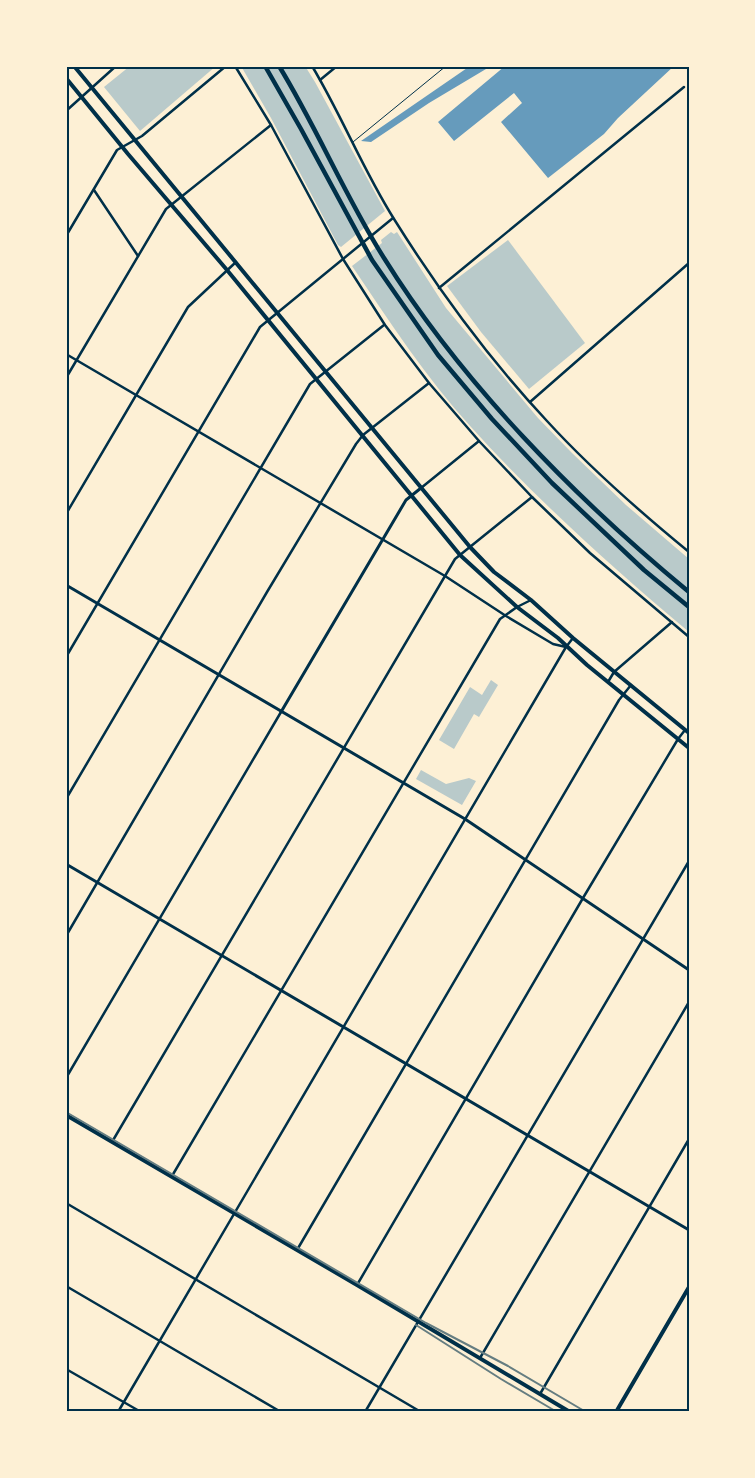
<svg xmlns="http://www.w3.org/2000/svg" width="755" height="1478" font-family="Cabin,sans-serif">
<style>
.green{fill:#b9caca}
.water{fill:#669bbc}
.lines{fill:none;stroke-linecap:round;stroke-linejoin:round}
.service{stroke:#003049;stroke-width:1}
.minor{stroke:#003049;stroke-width:2.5}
.tertiary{stroke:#003049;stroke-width:3}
.secondary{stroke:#003049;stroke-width:4}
.primary{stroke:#003049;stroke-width:4}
.motorway{stroke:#003049;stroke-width:4.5}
.rail{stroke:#657d81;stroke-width:2}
.neatline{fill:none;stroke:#003049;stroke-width:2}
</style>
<rect width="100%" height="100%" fill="#fdf0d5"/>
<g class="green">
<polygon points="130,66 216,66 140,131 104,87"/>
<polygon points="241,66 305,66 315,82 385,211 341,247 338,245 271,118"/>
<path d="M391,232l3,2 3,-2 49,76 92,110 34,35 54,52 63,54v73c-76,-64 -151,-131 -218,-205 -45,-49 -81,-105 -119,-161l30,-23 -1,-3z"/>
<polygon points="508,240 585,343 529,389 481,332 447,286"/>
<polygon points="491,680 498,685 479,717 474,714 454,749 439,740 470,687 482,695"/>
<polygon points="421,770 446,784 469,778 476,781 462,805 416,779"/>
</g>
<g class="water">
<polygon points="470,66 491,66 429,103 371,142 361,141"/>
<polygon points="505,66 674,66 618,118 604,134 548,178 501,122 522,103 514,93 454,141 438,122"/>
</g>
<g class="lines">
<polyline class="service" points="353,142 446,66"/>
<g class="minor">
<polyline points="235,66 271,125 343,259 385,325 429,383 479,441 532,497 590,553 689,637"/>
<path d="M312,66c30,50 51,104 82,153 45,72 95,140 153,202 43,47 92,90 142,131"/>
<polyline points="320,80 337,66"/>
<polyline points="66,111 116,66"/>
<polyline points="94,190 138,256"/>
<polyline points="66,236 117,150 142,136 226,66"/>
<polyline points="439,288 684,87"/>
<polyline points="66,354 445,576 506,616 553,644 566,647"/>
<polyline points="66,378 166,209 271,125"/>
<polyline points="530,402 689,263"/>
<polyline points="421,488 479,441"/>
<polyline points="66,514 188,307 236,262"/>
<polyline points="66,657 260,327 393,218"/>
<polyline points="608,682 614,672 672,622"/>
<polyline points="66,799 310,384 384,325"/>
<polyline points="66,936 267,592 356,444 363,435 429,383"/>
<polyline points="66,1078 281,712"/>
<polyline points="112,1142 455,559 532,497"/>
<polyline points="172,1176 500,619 517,607 531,600"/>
<polyline points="66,1203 421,1412"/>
<polyline points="297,1250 619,700 631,685"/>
<polyline points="357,1285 583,898 678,739 685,730"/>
<polyline points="66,1286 281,1412"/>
<polyline points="480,1358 689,1002"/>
<polyline points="66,1369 141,1412"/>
<polyline points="540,1394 689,1139"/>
<polyline points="118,1412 566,647 573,638"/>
<polyline points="365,1412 689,861"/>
</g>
<g class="tertiary">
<polyline points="66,585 465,819 689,970"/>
<polyline points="281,712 406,500 421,488"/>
<polyline points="66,864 689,1230"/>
</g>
<g class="secondary">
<polyline points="74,66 470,547 494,572 531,600 573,638 689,733"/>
<polyline points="66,78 128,154 227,270 460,555 517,607 558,638 587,665 689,748"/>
<polyline points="66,1115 357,1285 570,1412"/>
</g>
<polyline class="primary" points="616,1412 689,1287"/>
<g class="motorway">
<polyline points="265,66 301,129 372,260 438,355 492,419 552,483 644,570 689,607"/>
<path d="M279,66c38,62 66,130 105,192 78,125 191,240 305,334"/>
</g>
<g class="rail">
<polyline points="66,1112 426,1323 508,1366 586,1412"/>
<polyline points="416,1325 501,1379 557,1412"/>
</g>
</g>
<rect width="755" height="1478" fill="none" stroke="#fdf0d5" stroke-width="135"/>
<rect x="68" y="68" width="620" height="1342" class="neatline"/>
</svg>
